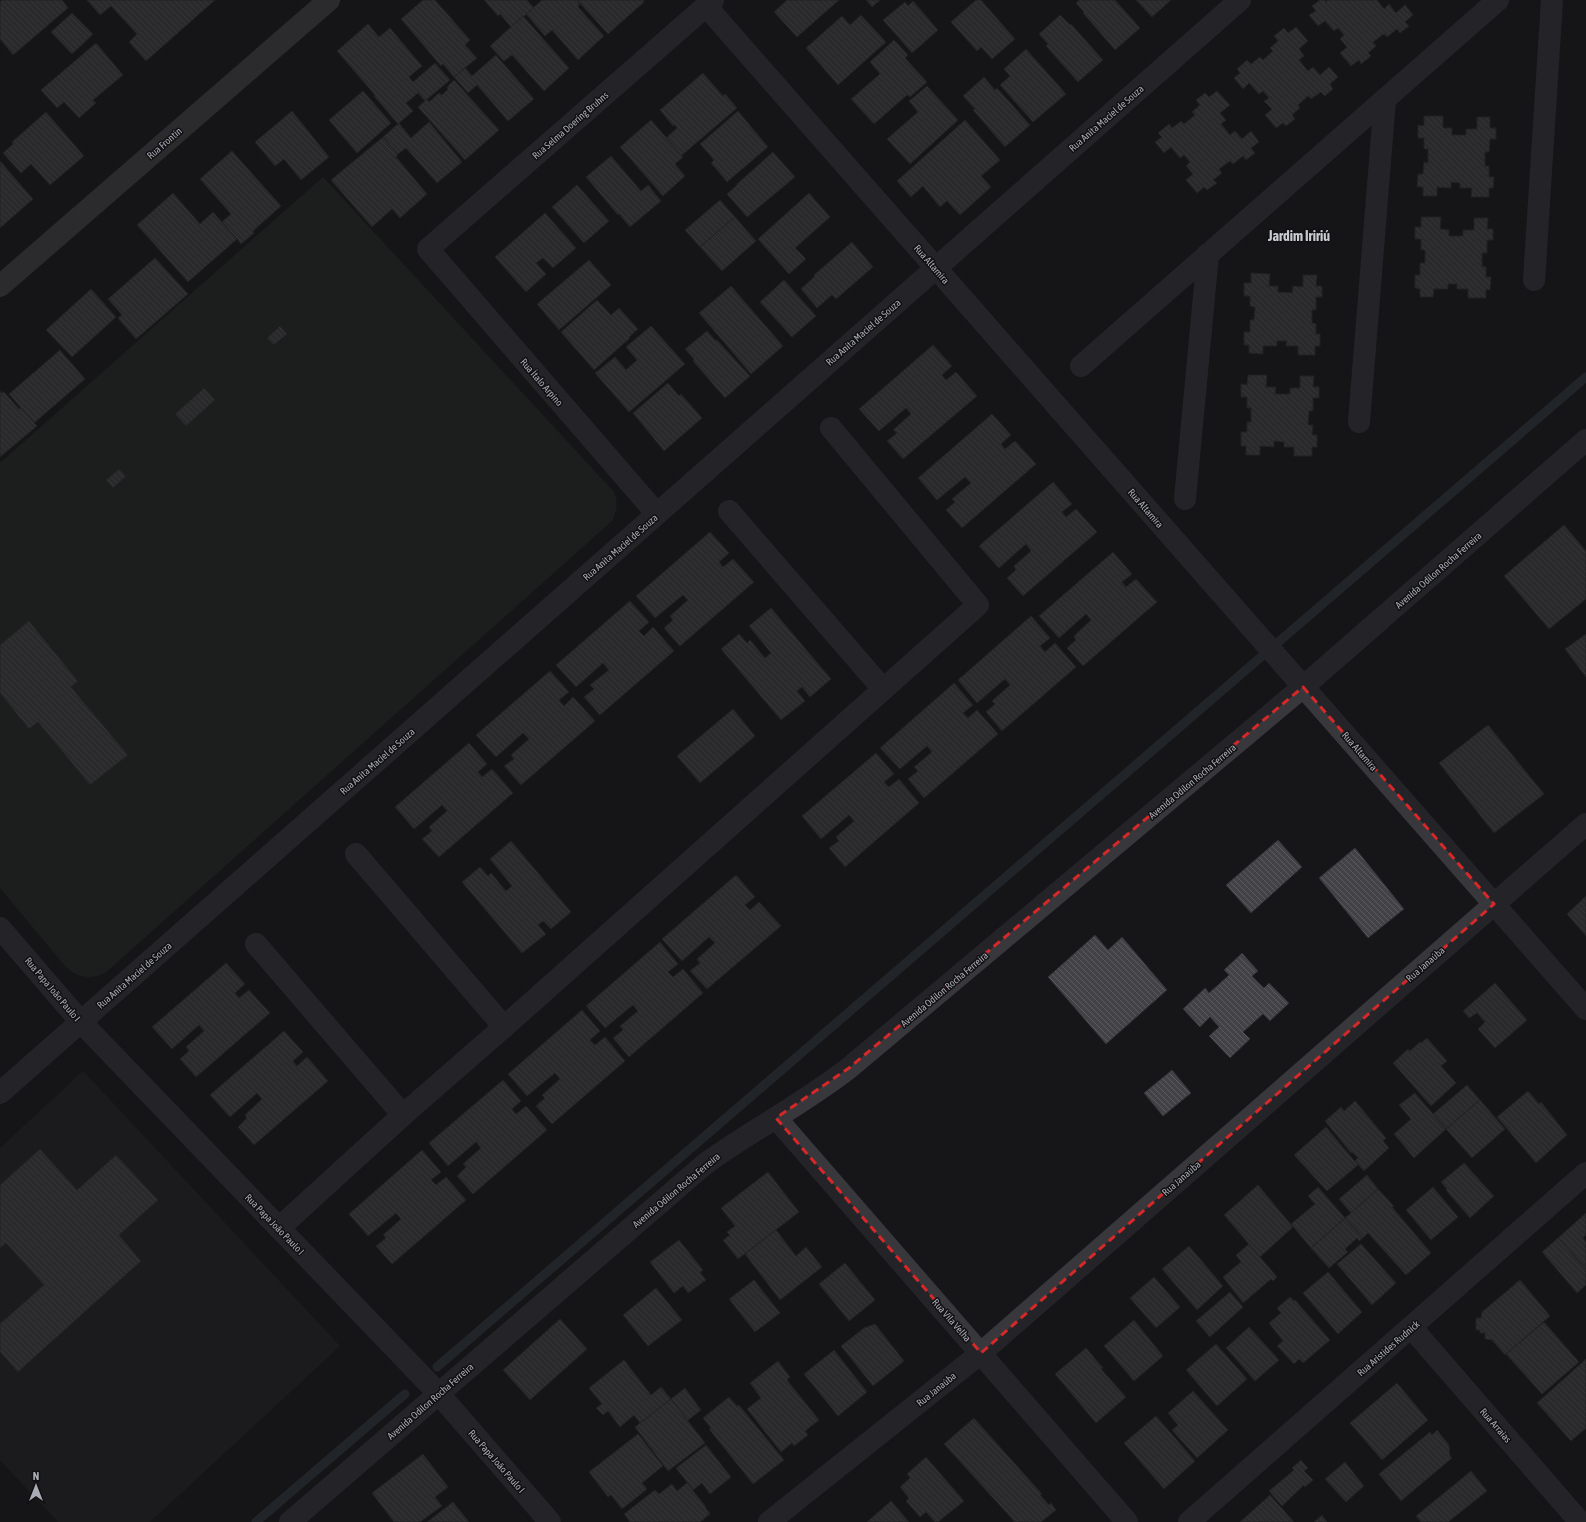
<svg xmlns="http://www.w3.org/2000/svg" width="1586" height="1522" font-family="'Asap Condensed',sans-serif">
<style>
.built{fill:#222224}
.pitch{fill:#222923}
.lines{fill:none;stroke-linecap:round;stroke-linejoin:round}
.stream{stroke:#30373f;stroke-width:9}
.building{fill:url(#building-back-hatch);stroke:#303033}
.street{stroke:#37373c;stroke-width:22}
.secondary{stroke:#45464b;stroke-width:22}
.marked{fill:none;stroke:#d62828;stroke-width:3;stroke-dasharray:8 5;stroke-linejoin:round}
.labels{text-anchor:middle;stroke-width:3;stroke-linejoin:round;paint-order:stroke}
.street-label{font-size:10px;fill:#a9abb6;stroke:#111012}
.district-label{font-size:14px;font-weight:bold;fill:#c9cbd2;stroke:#111012}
</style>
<defs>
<pattern id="building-back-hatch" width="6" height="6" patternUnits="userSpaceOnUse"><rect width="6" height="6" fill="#434347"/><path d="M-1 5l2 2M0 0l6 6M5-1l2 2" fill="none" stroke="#5b5b5f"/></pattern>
</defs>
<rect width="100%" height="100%" fill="#161517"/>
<polygon class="built" points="83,1071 340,1346 150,1522 58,1522 0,1460 0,1148"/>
<path class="pitch" d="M323,177l291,315c4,10 3,19 -2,29l-507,452c-15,7 -28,5 -40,-7l-65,-78v-425z"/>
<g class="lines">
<g class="stream">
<polyline points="437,1367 1586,377"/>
<polyline points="256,1522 405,1394"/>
</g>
</g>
<g class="building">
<polygon points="2,0 62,0 68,8 13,55 0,39 0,2"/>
<polygon points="87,0 215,0 146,61 129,42 137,34 111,6 100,15"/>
<polygon points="423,0 435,0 470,40 465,45 477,58 454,77 443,64 441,66 401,19"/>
<polygon points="484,0 527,0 534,8 511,27 500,14 498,16"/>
<polygon points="542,0 577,0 580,4 578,7 604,36 578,60 552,30 545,36 526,14"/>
<polygon points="577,0 643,0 644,2 608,34"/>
<polygon points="787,0 839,0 797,37 774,12"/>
<polygon points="866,0 880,0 872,7"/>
<polygon points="976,0 981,0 1015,39 992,59 981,47 977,51 951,22"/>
<polygon points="1079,0 1115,0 1140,28 1115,50 1083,13 1084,12 1076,3"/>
<polygon points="1136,0 1171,0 1152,17"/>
<polygon points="1320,0 1325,0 1326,2 1328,0 1377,0 1384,9 1389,4 1396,13 1405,5 1413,15 1405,22 1409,26 1400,33 1397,29 1387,37 1384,34 1373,42 1376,46 1368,53 1371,56 1361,64 1359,60 1351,66 1340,53 1347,47 1340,39 1344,35 1338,28 1334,31 1325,21 1318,26 1309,15 1316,11 1312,6"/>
<polygon points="913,1 938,30 912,53 883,20 905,2 908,6"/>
<polygon points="72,13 93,34 72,54 51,32"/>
<polygon points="861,15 886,42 838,85 806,48 842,16 850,25"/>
<polygon points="1060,15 1070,25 1071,24 1103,60 1078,82 1046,46 1048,44 1039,34"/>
<polygon points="523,16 569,68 544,91 512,55 504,61 490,46"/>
<polygon points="368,24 379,37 390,28 422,66 409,77 413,82 435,63 450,80 425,101 418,93 406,103 413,111 398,124 374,96 375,95 337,51"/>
<polygon points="1296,27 1308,41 1299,49 1304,56 1299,60 1308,71 1313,67 1320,75 1329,67 1338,77 1330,84 1333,89 1325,96 1321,92 1311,99 1308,96 1298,105 1300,108 1292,115 1295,119 1286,126 1283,123 1276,128 1265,115 1272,109 1264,101 1269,98 1263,91 1259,94 1249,83 1243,89 1234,78 1240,73 1237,69 1247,60 1251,64 1260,57 1263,60 1273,51 1270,48 1278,41 1274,36 1284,28 1288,33"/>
<polygon points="894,40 908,55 905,58 927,82 910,97 907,95 874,124 851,99 880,74 870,62"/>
<polygon points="96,43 123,75 93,100 96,103 79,118 64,102 57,108 41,90"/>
<polygon points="1026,49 1066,94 1033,122 1000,85 1010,76 1004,69"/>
<polygon points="496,55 534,99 508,121 477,85 468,93 454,77 465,68 472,76"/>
<polygon points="703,73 723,96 725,94 737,108 681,156 666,138 677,128 675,125 673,126 660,110"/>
<polygon points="984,77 995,90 997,88 1030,125 1005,147 973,110 975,109 963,96"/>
<polygon points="454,80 499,130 465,160 418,107 427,99 429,102 439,93 442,95 448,89 447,87"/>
<polygon points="927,86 958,120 910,164 887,139 918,112 909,101"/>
<polygon points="363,91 391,123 357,153 329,120"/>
<polygon points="1217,91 1230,105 1220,113 1226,120 1221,124 1230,135 1235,131 1242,139 1251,131 1259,142 1251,148 1255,153 1246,160 1243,156 1233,164 1230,161 1219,169 1222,173 1213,180 1217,183 1207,190 1204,187 1197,193 1186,180 1193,174 1186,166 1190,162 1184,155 1180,158 1171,147 1164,153 1155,142 1162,137 1158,133 1169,124 1172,128 1181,121 1184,124 1195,115 1192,112 1200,105 1196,100 1205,93 1209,97"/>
<polygon points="292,111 329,157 301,180 284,159 275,166 255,142"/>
<polygon points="738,111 768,147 727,182 711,163 714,160 700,144"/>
<polygon points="46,112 84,156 50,185 31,164 21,173 3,153 13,144 12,142"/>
<polygon points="1424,116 1443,116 1443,128 1452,128 1452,135 1466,135 1466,129 1477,129 1477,117 1490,117 1490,128 1496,128 1496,139 1490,139 1489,152 1485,152 1485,166 1489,166 1489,177 1494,177 1493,188 1489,188 1489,197 1471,197 1472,188 1460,188 1460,183 1451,182 1451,188 1437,187 1437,196 1423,196 1423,187 1417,187 1418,174 1423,174 1424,162 1428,163 1428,149 1424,149 1424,138 1418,138 1418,125 1424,126"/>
<polygon points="651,120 683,157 675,164 685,176 663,196 620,147"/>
<polygon points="965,120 1000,160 981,176 991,187 960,215 947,201 940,207 923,186 911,197 897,181"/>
<polygon points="429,122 462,162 437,183 406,148 398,154 383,137 399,123 411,138"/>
<polygon points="383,137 398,154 396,157 427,194 400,218 392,209 372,227 331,180"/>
<polygon points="232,151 281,206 253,231 254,233 241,244 222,222 231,214 200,179"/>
<polygon points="773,152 795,177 747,217 727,194 737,185 737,184"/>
<polygon points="611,156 641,191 648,185 661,201 630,227 619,214 618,215 586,177"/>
<polygon points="0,161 33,199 0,228"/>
<polygon points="577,185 609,221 584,243 552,207"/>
<polygon points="173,193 200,224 213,212 237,239 188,282 137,225"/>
<polygon points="809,193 830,217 795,248 806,259 789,274 758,239"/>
<polygon points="720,200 735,217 700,247 685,230"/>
<polygon points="545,213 576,248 553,268 543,258 536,263 546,274 526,292 495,257"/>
<polygon points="735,217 756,241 722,271 700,247"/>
<polygon points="1421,217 1441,217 1440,229 1449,230 1449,236 1463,236 1463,230 1474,230 1474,218 1488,218 1487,229 1493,229 1493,240 1487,240 1487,253 1482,253 1482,266 1486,267 1486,277 1491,277 1490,290 1486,289 1486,298 1468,298 1468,289 1457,289 1457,284 1448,284 1448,289 1434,289 1433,297 1420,297 1420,289 1415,288 1415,275 1420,275 1420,263 1425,263 1425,250 1421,250 1421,239 1415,239 1415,227 1421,227"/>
<polygon points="852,242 873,267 836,299 832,295 817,308 801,289 815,276 814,275"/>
<polygon points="155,258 188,294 136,339 118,318 122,315 108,299"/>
<polygon points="589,260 611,285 559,330 537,304"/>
<polygon points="1251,273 1270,274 1269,286 1278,286 1278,292 1292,293 1293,286 1303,287 1303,275 1317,275 1316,286 1322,286 1322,297 1316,297 1316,310 1312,310 1312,323 1316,324 1316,334 1320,334 1320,346 1315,346 1315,355 1298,355 1298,346 1286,346 1287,341 1277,341 1277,346 1263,346 1263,354 1249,353 1249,345 1244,345 1244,332 1250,332 1250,320 1254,320 1255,307 1250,306 1250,296 1244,296 1244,283 1251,283"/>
<polygon points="784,280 816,316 792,337 760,302"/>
<polygon points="731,286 783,346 751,374 699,313"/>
<polygon points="91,289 116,317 72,357 46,330"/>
<polygon points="597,300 611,315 619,308 638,329 629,337 630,338 594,370 561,332"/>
<polygon points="280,326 287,334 274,345 267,338"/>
<polygon points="651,326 685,364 629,412 595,373 615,357 626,370 637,360 626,347"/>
<polygon points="707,331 716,341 717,340 750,376 725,398 693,361 694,359 685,349"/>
<polygon points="933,345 952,366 942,375 946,380 956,372 977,396 903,459 887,441 897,433 893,430 911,414 906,408 879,431 859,409"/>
<polygon points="60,350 85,379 34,423 9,394"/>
<polygon points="1248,375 1267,375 1266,387 1276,387 1275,394 1290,394 1290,388 1300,388 1300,376 1314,376 1313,387 1319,387 1319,398 1313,398 1313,411 1309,411 1308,425 1313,425 1312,435 1317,435 1317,447 1312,447 1312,456 1294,456 1294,447 1284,447 1284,442 1274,441 1274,447 1260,446 1260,455 1246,455 1246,446 1241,446 1241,432 1247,432 1247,422 1251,422 1251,408 1247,408 1247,397 1241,397 1241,384 1247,385"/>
<polygon points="668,383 679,396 681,394 702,418 664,451 633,413"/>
<polygon points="204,388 215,400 186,426 175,414"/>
<polygon points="0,391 2,393 4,392 19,409 21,408 37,426 0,457"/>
<polygon points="992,414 1011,435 1001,444 1005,449 1015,441 1036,464 962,528 946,510 955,502 952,499 971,483 965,477 937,500 918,478"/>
<polygon points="119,469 126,476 113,488 106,480"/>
<polygon points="1053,482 1072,504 1062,512 1066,517 1076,509 1097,532 1023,596 1007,578 1016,570 1014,566 1031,551 1026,544 999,568 979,546"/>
<polygon points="1564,525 1586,551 1586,599 1549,629 1504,576"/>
<polygon points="710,532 729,553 719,562 723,567 733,559 754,582 680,646 664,628 673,620 670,616 688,600 683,595 655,618 636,596"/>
<polygon points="1113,552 1132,574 1122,582 1126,587 1136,579 1157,602 1083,666 1067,648 1076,640 1074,636 1091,620 1086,614 1059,638 1039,616"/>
<polygon points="630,601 649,622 639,631 644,636 653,627 674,651 600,715 584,697 594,689 590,685 609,670 603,663 576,687 556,665"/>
<polygon points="771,608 831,679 810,697 802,687 797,691 805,701 781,720 721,649 739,634 747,643 750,640 765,658 771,653 749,626"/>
<polygon points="1031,616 1050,638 1040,646 1045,652 1055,643 1076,667 1002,731 986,712 995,704 992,701 1010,685 1005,679 977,703 958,680"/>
<polygon points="29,621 78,681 71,687 128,755 90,785 38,722 29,729 0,693 0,645"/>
<polygon points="1586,634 1586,677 1565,649"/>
<polygon points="550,671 569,692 559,700 564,706 573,697 595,721 521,785 504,766 514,759 511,755 529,739 523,733 496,757 476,735"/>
<polygon points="954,683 973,705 963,713 968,718 977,710 998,734 924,798 908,779 918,771 914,767 932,752 927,746 900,769 880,748"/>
<polygon points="733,709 755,736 700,783 677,756"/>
<polygon points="1488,725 1544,794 1494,833 1439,763"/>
<polygon points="469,743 487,764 478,772 482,777 492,769 513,793 439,857 422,839 432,831 429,827 447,811 442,805 414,829 395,807"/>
<polygon points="876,753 894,774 884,782 889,787 899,779 919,803 845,867 829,848 839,841 836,837 854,821 849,815 821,839 802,816"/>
<polygon points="1278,840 1302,867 1251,913 1226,885"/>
<polygon points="511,841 571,912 551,929 543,921 538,925 546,934 522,953 462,882 480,867 488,876 491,873 506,891 512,886 490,859"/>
<polygon points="1355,848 1404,909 1368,938 1319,878"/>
<polygon points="736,875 755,897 745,905 750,910 759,902 781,926 707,989 690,971 700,963 697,959 715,943 709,937 682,961 662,939"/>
<polygon points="1586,896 1586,936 1567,914"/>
<polygon points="1095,935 1108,950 1122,937 1167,990 1106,1044 1048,977"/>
<polygon points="660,942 678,964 668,972 673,977 683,969 703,993 629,1057 613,1038 623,1030 620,1026 638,1011 633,1005 605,1028 586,1006"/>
<polygon points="1242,953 1258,971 1252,976 1264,988 1269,983 1289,1003 1270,1021 1263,1014 1243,1032 1250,1039 1230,1058 1209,1036 1219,1027 1210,1017 1200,1027 1183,1009 1205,988 1209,993 1229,975 1224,970"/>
<polygon points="226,963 245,984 235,993 239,998 249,990 270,1013 196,1077 180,1059 189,1051 186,1047 204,1031 199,1025 172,1049 152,1027"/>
<polygon points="1495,983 1527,1020 1495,1048 1478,1029 1485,1022 1477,1013 1469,1018 1463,1011"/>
<polygon points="582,1010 600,1031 590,1040 595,1045 605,1037 625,1061 552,1124 536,1106 545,1098 542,1095 560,1079 555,1073 527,1096 508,1074"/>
<polygon points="284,1031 303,1052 293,1061 297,1066 307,1057 328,1081 254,1145 238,1127 247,1118 245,1115 262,1099 257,1093 230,1117 210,1095"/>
<polygon points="1427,1038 1447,1061 1441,1066 1456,1083 1431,1106 1393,1063 1408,1049 1410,1051 1420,1042 1421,1043"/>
<polygon points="1172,1070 1191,1093 1163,1116 1144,1093"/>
<polygon points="503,1080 521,1101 512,1109 516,1114 526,1106 547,1130 473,1194 457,1176 466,1167 463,1164 481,1148 476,1142 448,1166 429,1143"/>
<polygon points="1467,1085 1480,1100 1446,1129 1433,1114"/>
<polygon points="1528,1091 1539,1104 1541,1102 1567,1135 1536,1163 1497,1117"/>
<polygon points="1415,1093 1446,1129 1414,1158 1394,1134 1411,1119 1399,1105"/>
<polygon points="1480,1100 1505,1129 1472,1158 1446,1129"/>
<polygon points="1355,1101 1386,1138 1383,1141 1389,1148 1364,1171 1355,1161 1358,1158 1352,1152 1351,1153 1325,1121 1341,1107 1344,1111"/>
<polygon points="1326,1127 1358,1165 1327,1191 1294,1155"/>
<polygon points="40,1149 77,1190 116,1155 158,1200 119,1235 141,1261 18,1372 0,1352 0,1322 1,1323 44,1285 6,1243 0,1248 0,1185"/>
<polygon points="422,1150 441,1172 431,1180 436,1185 446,1177 466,1200 392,1264 376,1246 386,1238 383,1235 401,1219 396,1213 368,1236 349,1214"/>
<polygon points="1464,1163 1494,1196 1470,1218 1446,1190 1447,1189 1441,1182"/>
<polygon points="768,1172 799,1212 738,1259 723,1240 730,1235 727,1232 735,1226 721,1208"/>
<polygon points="1367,1175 1378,1189 1351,1213 1339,1199"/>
<polygon points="1258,1185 1293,1227 1260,1257 1224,1215"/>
<polygon points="1318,1187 1345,1218 1311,1248 1291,1224 1315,1204 1308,1196"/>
<polygon points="1433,1187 1458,1217 1431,1240 1406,1210"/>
<polygon points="1378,1189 1394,1206 1392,1207 1431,1253 1406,1275 1368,1233 1363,1238 1345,1218"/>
<polygon points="1586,1213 1586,1235 1583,1238 1586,1242 1586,1269 1558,1238"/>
<polygon points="1345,1218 1363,1238 1359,1241 1357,1238 1345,1249 1348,1252 1329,1268 1311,1248"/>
<polygon points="776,1230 796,1256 806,1247 822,1267 780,1300 745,1254"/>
<polygon points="1558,1238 1586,1269 1586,1285 1577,1293 1542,1252"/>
<polygon points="679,1240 703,1270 700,1272 706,1280 688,1293 683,1286 674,1293 650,1262"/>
<polygon points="1249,1244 1277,1277 1273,1281 1271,1279 1243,1303 1223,1277 1241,1262 1236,1255"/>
<polygon points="1361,1244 1396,1283 1372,1305 1337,1264"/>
<polygon points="1189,1246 1223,1286 1197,1310 1162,1269"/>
<polygon points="845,1263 875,1300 849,1321 819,1284"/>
<polygon points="1328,1272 1362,1312 1338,1334 1303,1293"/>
<polygon points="1154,1277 1180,1307 1156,1328 1130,1298"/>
<polygon points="754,1280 780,1313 755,1332 729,1299"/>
<polygon points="1520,1280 1550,1316 1505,1355 1492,1340 1485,1339 1485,1333 1480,1333 1480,1330 1476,1330 1476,1318 1481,1318 1482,1312"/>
<polygon points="656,1288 682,1320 648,1346 623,1315"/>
<polygon points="1230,1292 1243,1307 1210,1337 1196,1321"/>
<polygon points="1290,1297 1294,1301 1295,1300 1330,1340 1303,1363 1299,1359 1294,1364 1277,1346 1283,1341 1269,1323 1281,1313 1277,1308"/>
<polygon points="560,1319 587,1349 530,1400 503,1370"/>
<polygon points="1134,1320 1163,1356 1134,1381 1104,1346"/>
<polygon points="1544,1322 1579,1362 1542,1394 1506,1354"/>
<polygon points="875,1324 904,1361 873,1386 841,1346 864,1328"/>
<polygon points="1249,1327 1279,1360 1255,1381 1226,1348"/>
<polygon points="1216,1344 1247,1379 1217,1406 1186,1370"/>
<polygon points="1086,1348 1103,1368 1101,1369 1126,1397 1096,1423 1055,1374"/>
<polygon points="834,1350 867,1392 838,1416 804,1374"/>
<polygon points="1586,1359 1586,1428 1571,1441 1537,1403"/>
<polygon points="624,1360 651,1395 661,1387 671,1399 640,1423 634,1415 620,1427 608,1411 603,1415 596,1408 602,1404 589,1388"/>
<polygon points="778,1361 790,1377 787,1380 819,1420 805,1431 808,1435 794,1446 792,1443 781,1452 747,1409 761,1398 750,1383"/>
<polygon points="1397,1383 1428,1420 1382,1460 1350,1423"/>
<polygon points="685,1388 701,1410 687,1421 671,1399"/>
<polygon points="1193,1391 1228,1430 1197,1458 1172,1430 1178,1425 1168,1413"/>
<polygon points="729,1397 737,1406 739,1405 784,1460 753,1484 709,1429 711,1428 703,1418"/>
<polygon points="671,1399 705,1443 668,1471 635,1427"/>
<polygon points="1156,1416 1195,1461 1164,1489 1124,1443"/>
<polygon points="974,1418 1042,1494 1040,1495 1049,1505 1051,1503 1056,1510 1041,1522 1013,1522 1014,1521 944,1444"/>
<polygon points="1437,1430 1449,1445 1450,1456 1452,1458 1401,1501 1379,1474 1430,1432 1432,1435"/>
<polygon points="638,1434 663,1466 642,1483 647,1489 622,1509 611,1495 608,1497 589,1472"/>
<polygon points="706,1445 731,1477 710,1494 702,1483 693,1490 676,1468"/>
<polygon points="423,1454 448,1487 435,1497 442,1506 420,1522 394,1522 372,1493"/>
<polygon points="926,1457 964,1501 938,1522 935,1522 926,1512 920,1517 906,1501 909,1498 900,1487 910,1478 907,1474"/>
<polygon points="1301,1460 1308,1468 1304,1471 1313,1480 1305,1487 1304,1485 1282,1506 1269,1491 1294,1470 1292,1468"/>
<polygon points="1345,1462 1364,1486 1346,1502 1325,1479"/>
<polygon points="1471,1471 1487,1491 1448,1522 1421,1522 1416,1516"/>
<polygon points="687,1483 706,1507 705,1507 710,1514 700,1522 630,1522 624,1514 655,1490 659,1494 672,1484 677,1491"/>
<polygon points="1270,1495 1294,1522 1240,1522"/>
<polygon points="891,1501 909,1522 867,1522"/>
<polygon points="453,1502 469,1522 427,1522"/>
<polygon points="1322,1515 1327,1522 1314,1522"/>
</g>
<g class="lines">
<g class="street">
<polyline points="706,6 1586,1009"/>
<polyline points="1534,280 1552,0"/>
<polyline points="1081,366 1498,0"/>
<polyline points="1359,422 1385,99"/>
<polyline points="1185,499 1208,254"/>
<polyline points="729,511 883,689"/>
<polyline points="657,514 428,249 713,0"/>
<polyline points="356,854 504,1027"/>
<polyline points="0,928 81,1022 439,1394 550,1522"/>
<polyline points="256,944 403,1115"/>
<polyline points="0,1093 1240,0"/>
<polyline points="776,1118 1127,1522"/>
<polyline points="279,1228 403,1115 504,1027 978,605 831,428"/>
<polyline points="1411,1327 1580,1522"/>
<path d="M290,1522l415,-358c47,-34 98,-60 144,-96l454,-381 283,-247"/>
<polyline points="769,1522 981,1353 1586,824"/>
<polyline points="1189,1522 1586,1173"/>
</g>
<polyline class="secondary" points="0,286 329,0"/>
</g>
<path d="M0 0H1586V1522H0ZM1303,687l191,217 -513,449 -205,-235 73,-50z" fill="#161517" fill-opacity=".55" fill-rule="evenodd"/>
<path class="marked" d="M1303,687l191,217 -513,449 -205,-235 73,-50z"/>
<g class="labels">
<g class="street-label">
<text transform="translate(1106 118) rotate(-41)" y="4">Rua Anita Maciel de Souza</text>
<text transform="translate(570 125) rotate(-41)" y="4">Rua Selma Doering Bruhns</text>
<text transform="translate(164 143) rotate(-41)" y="4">Rua Frontin</text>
<text transform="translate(932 264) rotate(49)" y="4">Rua Altamira</text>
<text transform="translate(863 332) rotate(-41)" y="4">Rua Anita Maciel de Souza</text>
<text transform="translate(542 382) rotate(49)" y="4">Rua Ítalo Arpino</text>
<text transform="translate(1146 508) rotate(49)" y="4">Rua Altamira</text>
<text transform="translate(620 547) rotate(-41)" y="4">Rua Anita Maciel de Souza</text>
<text transform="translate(1438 570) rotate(-41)" y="4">Avenida Odilon Rocha Ferreira</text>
<text transform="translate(1360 751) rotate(49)" y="4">Rua Altamira</text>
<text transform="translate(377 761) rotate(-41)" y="4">Rua Anita Maciel de Souza</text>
<text transform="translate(1192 781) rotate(-40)" y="4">Avenida Odilon Rocha Ferreira</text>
<text transform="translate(1425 964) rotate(-41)" y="4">Rua Janaúba</text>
<text transform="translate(134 975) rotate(-41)" y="4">Rua Anita Maciel de Souza</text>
<text transform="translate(53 989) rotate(50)" y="4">Rua Papa João Paulo I</text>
<text transform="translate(944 989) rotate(-40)" y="4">Avenida Odilon Rocha Ferreira</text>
<text transform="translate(1181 1178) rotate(-41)" y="4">Rua Janaúba</text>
<text transform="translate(676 1190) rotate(-40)" y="4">Avenida Odilon Rocha Ferreira</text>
<text transform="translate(275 1224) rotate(46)" y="4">Rua Papa João Paulo I</text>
<text transform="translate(952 1320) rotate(49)" y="4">Rua Vila Velha</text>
<text transform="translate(1388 1348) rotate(-41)" y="4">Rua Aristides Rudnick</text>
<text transform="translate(936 1389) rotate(-39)" y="4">Rua Janaúba</text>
<text transform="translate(430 1401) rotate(-41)" y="4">Avenida Odilon Rocha Ferreira</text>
<text transform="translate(1496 1425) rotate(49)" y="4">Rua Arraias</text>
<text transform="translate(497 1461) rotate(49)" y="4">Rua Papa João Paulo I</text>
</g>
<g class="district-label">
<text x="1299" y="241">Jardim Iririú</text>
</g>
</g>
<g transform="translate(36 1486)" stroke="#111012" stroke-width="3" paint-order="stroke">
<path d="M0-3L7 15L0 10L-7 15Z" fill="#a9abb6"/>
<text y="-6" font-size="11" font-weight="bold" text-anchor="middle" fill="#a9abb6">N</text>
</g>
</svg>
